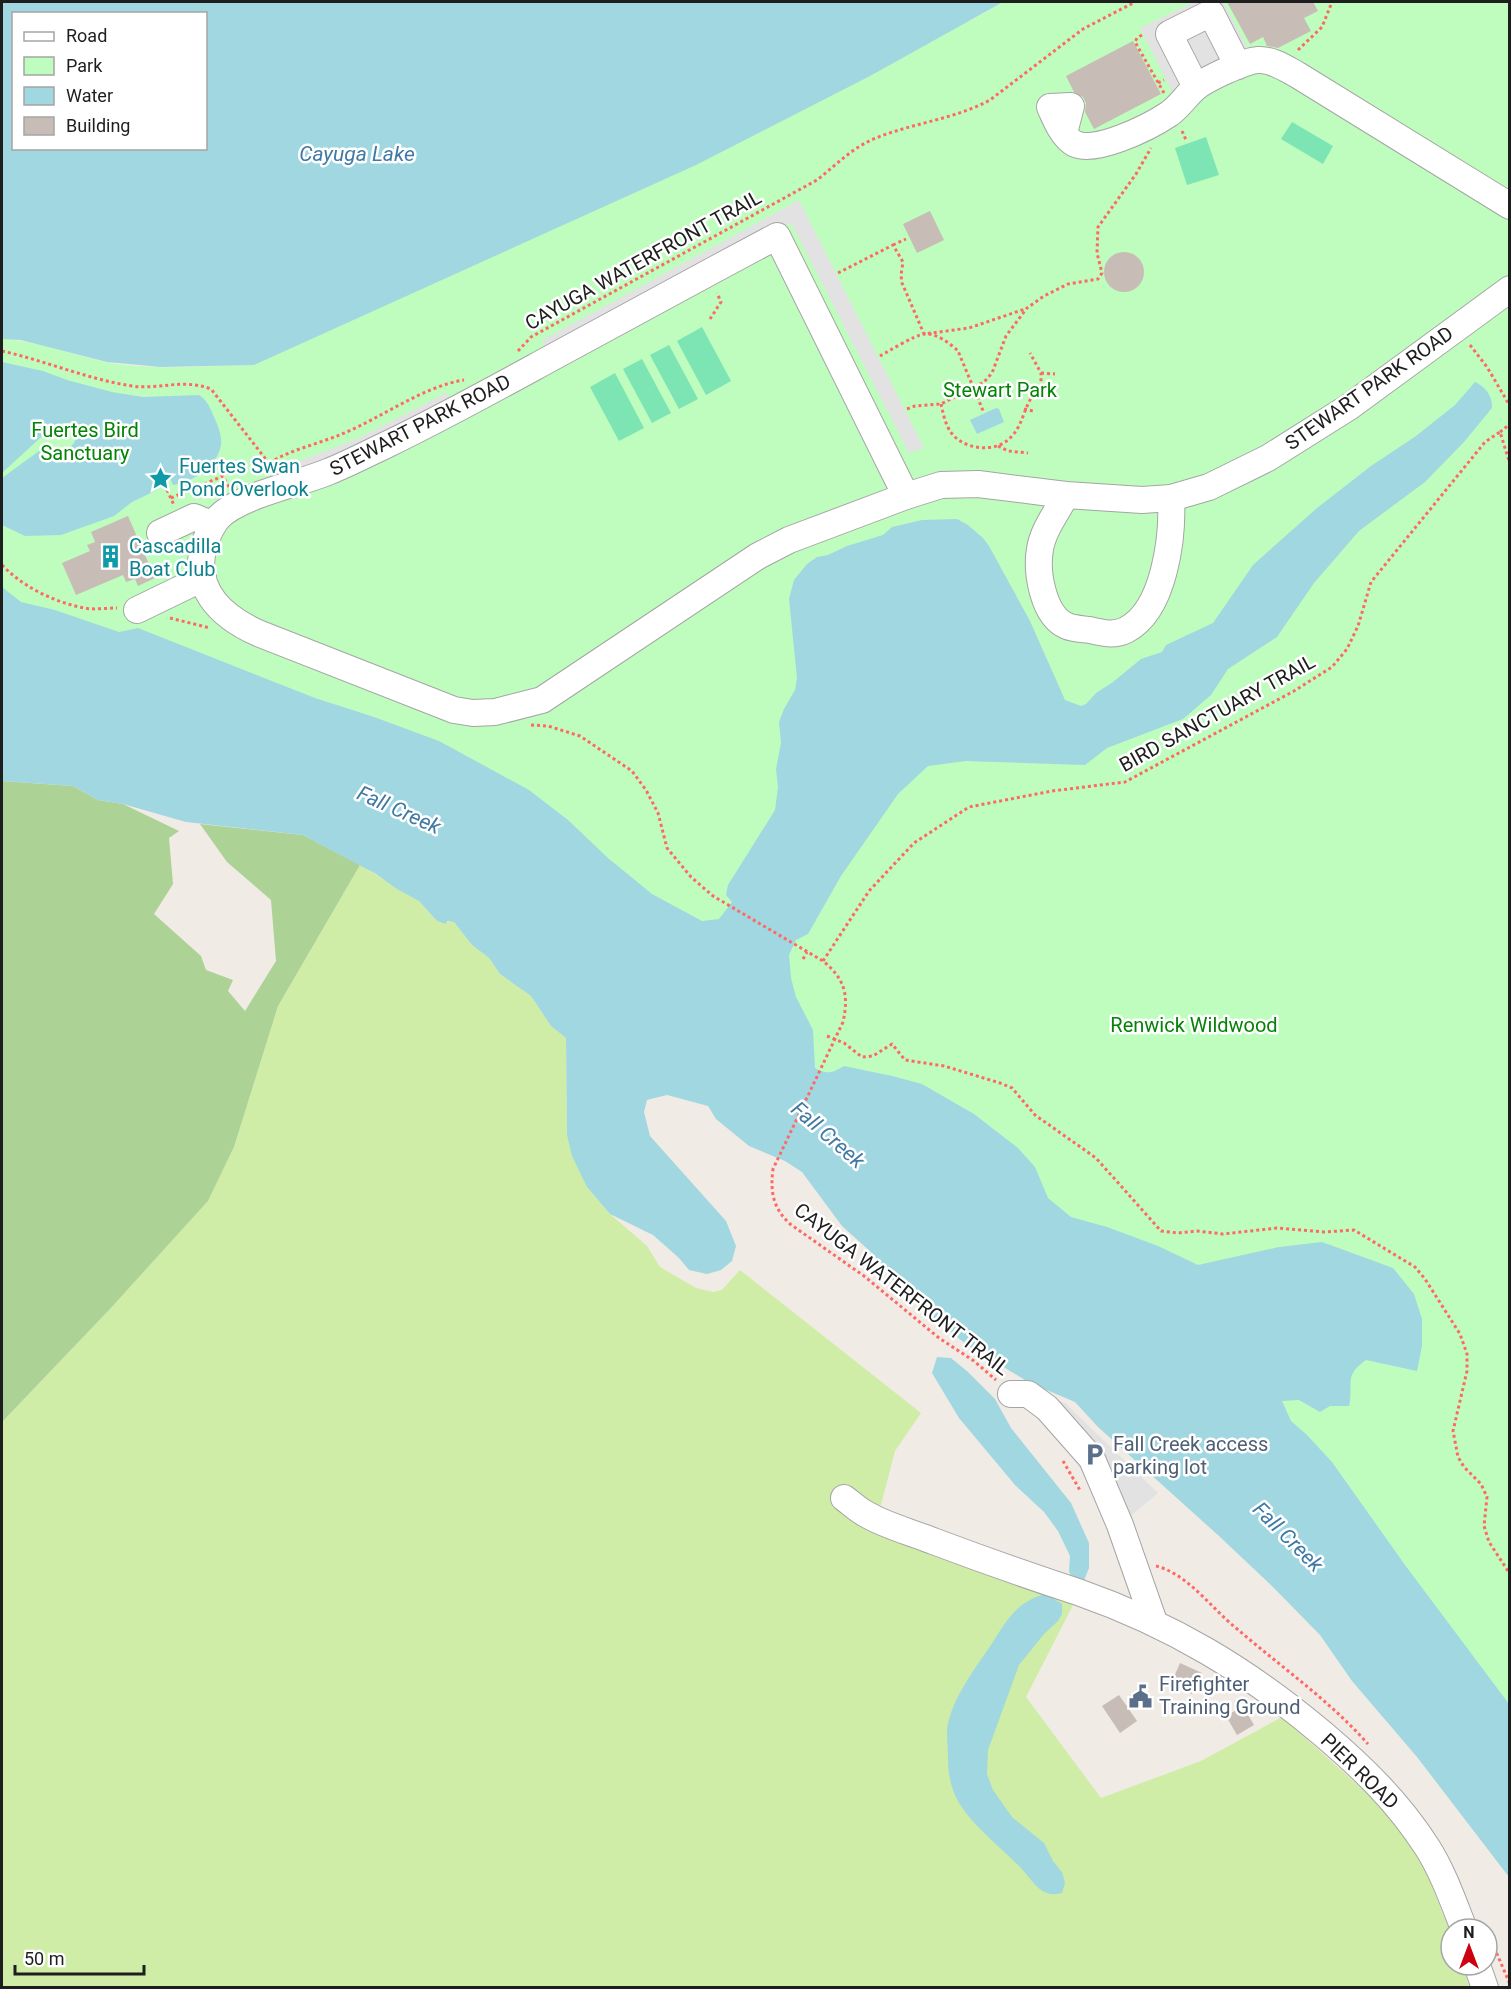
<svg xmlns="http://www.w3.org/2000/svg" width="1511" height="1989" font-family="Roboto,sans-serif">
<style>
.grass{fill:#cfeda6}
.forest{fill:#acd296}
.park{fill:#befdbe}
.pitch{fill:#7de4b4}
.parking{fill:#e2e2e2}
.water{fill:#a1d7e0;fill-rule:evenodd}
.building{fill:#c8bcb6}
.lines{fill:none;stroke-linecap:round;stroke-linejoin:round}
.minor-casing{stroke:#a5a5a5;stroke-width:28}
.path{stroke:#ff6965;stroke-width:3;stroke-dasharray:3 3;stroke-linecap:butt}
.minor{stroke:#fff;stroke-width:26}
.labels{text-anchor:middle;stroke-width:5;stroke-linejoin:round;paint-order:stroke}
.street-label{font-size:20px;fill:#1e1e1e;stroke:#fff}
.park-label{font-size:20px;fill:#058306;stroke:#fff}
.culture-label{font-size:20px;fill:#0d838f;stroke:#fff;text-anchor:start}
.service-label{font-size:20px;fill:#4e5e75;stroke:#fff;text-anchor:start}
.water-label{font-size:21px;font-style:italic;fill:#4079a4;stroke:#fff}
</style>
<rect width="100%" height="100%" fill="#f0ebe4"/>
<polygon class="grass" points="360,865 419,901 437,921 454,922 472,945 489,958 500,974 531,996 551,1026 566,1038 567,1135 587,1187 610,1214 647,1246 660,1267 696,1288 713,1292 722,1290 740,1270 921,1413 895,1451 877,1520 1074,1603 1026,1697 1101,1798 1201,1761 1282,1717 1381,1806 1411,1844 1429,1878 1451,1935 1451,1965 1462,1965 1469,1987 2,1987 2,1422 109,1310 208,1201 234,1147 278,1006"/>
<polygon class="forest" points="2,781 73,786 98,800 123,804 179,831 169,838 173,884 154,914 201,956 206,970 233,980 228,991 245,1011 276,961 271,900 227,862 200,824 303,835 360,865 278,1006 234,1147 208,1201 109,1310 2,1422"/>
<path class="park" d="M1003,2h506v1796l-810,-779 -697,-328v-352c35,1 69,16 104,23 48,9 99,4 148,3l725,-349z"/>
<g class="pitch">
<polygon points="1292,122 1333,146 1323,164 1281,139"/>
<polygon points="1206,137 1219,175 1187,185 1175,148"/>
<polygon points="702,327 731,381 706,395 677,341"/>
<polygon points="669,345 698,399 679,409 650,355"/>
<polygon points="642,359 671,413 652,423 623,369"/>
<polygon points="615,373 644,428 619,441 590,387"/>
</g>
<g class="parking">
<polygon points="1194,2 1223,2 1259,69 1181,109 1140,28"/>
<polygon points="799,200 924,448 909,453 791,223 549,348 541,341"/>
<polygon points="446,393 455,403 283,479 276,470 359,438"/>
<polygon points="1031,1389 1065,1403 1158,1493 1120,1525 1097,1502 1084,1474 1058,1435"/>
</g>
<g class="water">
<path d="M2,2h1001l-133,74 -174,89 -442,200 -93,2 -54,-5 -86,-22 -19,-1zM14,14h192v134h-192z"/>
<path d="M2,362l41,9 24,9 45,12 31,5 56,-2c9,6 11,13 15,22 4,9 8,18 7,28 -4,22 -28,37 -48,40l-4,-9 -5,-2 -8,3 -2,5 3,8 -25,12 -18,14 -53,19 -36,1 -23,-11v-47l37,-27 27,1 8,-9 4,-12 -5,-8h-10l-12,5 -49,45z"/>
<path d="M1475,382c10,4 18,15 17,26l-28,34 -39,40 -66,49 -45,52 -37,54 -49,32 -17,26 -28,24 -76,29 -22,17 -119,-4 -38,5 -30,28 -57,82 -33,58 -12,6 -7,15 2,23 5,19 17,33 2,38c12,7 17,5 29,-2l48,10 30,8 52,30 44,34 17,19 13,31 23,19 36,10 51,19 40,19 81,-18 43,-5 71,26 21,26 8,25v27l-5,25 -51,-11c-23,16 -12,24 -17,46h-19l-10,6 -21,-12 -17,1 9,20 16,14 25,27 73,103 104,139v173l-92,-120 -65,-76 -32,-46 -47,-48 -54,-51 -121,-109 -23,-25 -45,-19 -63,-38 -63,-51 -32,-41 -30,-27 -40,-54 -17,-11 -36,-15 -33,-27 -8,-13 -41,-11 -20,5 -3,12 6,24 76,85 10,25 -4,15 -11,9 -14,4 -18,-4 -10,-12 -26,-23 -43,-21 -23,-27 -15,-31 -5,-21 -1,-97 -15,-12 -20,-30 -31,-22 -11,-16 -17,-13 -18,-23 -7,-1 -1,3 -9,-3 -18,-20 -22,-12 -21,-15 -73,-39 -117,-13 -63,-18 -25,-4 -25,-14 -71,-5v-194l19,15 34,8 64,22 19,-4 177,70 59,19 65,24 90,49 39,30 40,38 44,36 50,27 17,-2 13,-17 -6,-7 2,-10 47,-75 3,-23 -2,-18 5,-26 -2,-21 5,-13 11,-19 2,-12 -8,-79 5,-19 13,-16 10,-7 11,-2 19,-9 36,-11 9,-8 30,-7 35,-1 11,6 15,13 6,8 41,75 35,79 16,6 5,-2 10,-11 17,-11 28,-23 21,-7 4,-7 47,-22 40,-58 64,-57 54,-42 45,-30 39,-31z"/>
<polygon points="996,408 999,409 1004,422 977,434 970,420"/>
<polygon points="937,1357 951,1358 968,1372 995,1399 1011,1428 1071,1503 1089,1543 1089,1568 1083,1583 1074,1580 1069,1572 1070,1556 1058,1531 1044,1512 1015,1485 959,1418 932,1373"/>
<path d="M1046,1594l16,10v10l-4,7 -14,13 -25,31 -31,85 -1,24 6,16 19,27 32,26 9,18 9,11 3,11 -3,10c-22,6 -29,-13 -43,-27 -20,-20 -45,-39 -60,-63 -8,-14 -11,-29 -11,-44 0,-9 -1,-19 -1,-28 2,-28 28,-63 44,-86 15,-23 25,-44 55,-51z"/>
</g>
<g class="building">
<polygon points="1227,2 1313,2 1318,11 1304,18 1311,31 1278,48 1267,46 1263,37 1250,44"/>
<polygon points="1133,41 1161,94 1094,129 1085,112 1086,103 1083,97 1074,92 1066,76"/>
<polygon points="930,211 944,240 917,253 903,224"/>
<circle cx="1124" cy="272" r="20"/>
<polygon points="128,516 155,578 138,586 135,579 126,582 123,575 76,595 62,563 90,551 87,545 95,542 91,532"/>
<polygon points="1180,1663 1202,1673 1192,1694 1171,1684"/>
<polygon points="1119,1695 1137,1721 1120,1733 1102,1706"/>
<polygon points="1243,1706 1254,1725 1237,1735 1226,1716"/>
</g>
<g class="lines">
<defs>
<g id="minor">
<polyline points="1196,87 1169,34 1211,13 1238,66"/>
<path d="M1064,133l7,-27 -21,1c5,11 11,27 22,35 19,15 79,-16 97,-28 10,-7 17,-18 26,-26 11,-9 49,-27 63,-28 13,-1 27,8 38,14l214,132"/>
<path d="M777,236l129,260 -117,44 -31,16 -216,144 -47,12 -22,1 -19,-3 -196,-77c-38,-17 -68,-46 -53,-91 3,-8 7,-17 13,-24 21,-23 82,-34 112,-47 20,-8 39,-18 58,-27 56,-27 110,-57 165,-87 74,-40 149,-81 224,-121z"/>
<path d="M1066,495c-9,17 -23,35 -26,54 -4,23 3,67 27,77 7,3 16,3 23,4 12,3 24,6 36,0 39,-20 47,-94 45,-132"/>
<polyline points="906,496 941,485 978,484 1066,495 1142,500 1171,498 1209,487 1268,458 1349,407 1510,289"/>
<polyline points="160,533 194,517 213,525"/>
<polyline points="137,610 203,578"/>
<polyline points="1011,1394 1028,1394 1047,1408 1092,1459 1120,1525 1154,1622"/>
<path d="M844,1498c7,5 14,12 22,16 20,12 45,18 67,27 48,18 96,35 145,51 94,33 169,78 245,142 40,34 75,68 104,113 16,25 26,54 37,82"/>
<polyline points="1477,1965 1485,1988"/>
</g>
</defs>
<use href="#minor" class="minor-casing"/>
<g class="path">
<polyline points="1142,35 1137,38 1135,42 1164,93"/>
<polyline points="1298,50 1322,27 1332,2"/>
<polyline points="1158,83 1164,80"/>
<polyline points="1182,131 1186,140"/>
<polyline points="893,245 906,239"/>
<polyline points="838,273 893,245 903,262 901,275 902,283 924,334 969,328 1025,309"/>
<polyline points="710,319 721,302 717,293"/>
<polyline points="1470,345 1487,367 1510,406"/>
<path d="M2,351c44,10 85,28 130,35 29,4 49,-8 79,3l57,73"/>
<path d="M518,351l13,-14 286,-157c19,-15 36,-33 59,-42 37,-15 79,-19 114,-38l93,-71 52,-27"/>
<path d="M880,356c9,-5 35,-21 44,-22 11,-2 27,10 34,17l26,62"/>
<polyline points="1041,373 1055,374"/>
<polyline points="1041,385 1054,389"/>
<path d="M941,404c2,9 4,19 9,27 12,19 46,23 61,6 14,-14 12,-34 30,-52v-12l-11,-20"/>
<polyline points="907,409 915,406 941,404 984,382 992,373 1006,336 1027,308 1044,296 1068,284 1098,279 1102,273 1097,253 1098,227 1136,174 1151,148"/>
<polyline points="1024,409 1033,411"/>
<polyline points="1500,432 1510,424"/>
<polyline points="998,446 1008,451 1028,453"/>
<path d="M255,473c24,-21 58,-27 87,-39 39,-16 82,-48 122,-54"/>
<polyline points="162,479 174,505"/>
<polyline points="171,498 223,476 229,487"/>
<path d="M2,565c21,22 52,37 82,43 10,2 22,0 33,0"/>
<polyline points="170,618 210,628"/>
<path d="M531,725l17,1 32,10 52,35 14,19 12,23 9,35 24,29 22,19 110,65c22,18 26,34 20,61l-70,147c-3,23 0,39 17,55l74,52 75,62 35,23 22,19"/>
<polyline points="803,959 807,952"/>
<polyline points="823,961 869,891 914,843 969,807 1052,791 1125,782 1294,691 1332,667 1347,649 1358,626 1371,582 1485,442 1500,432 1510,464"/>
<polyline points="827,1036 844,1043 862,1057 873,1056 892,1044 905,1060 944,1066 1000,1083 1012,1088 1035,1115 1096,1158 1161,1231 1178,1233 1197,1231 1223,1234 1277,1228 1324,1232 1354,1230 1415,1267 1425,1279 1460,1334 1467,1354 1467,1371 1453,1431 1458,1457 1464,1467 1481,1484 1487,1497 1484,1526 1489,1542 1510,1574"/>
<polyline points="1063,1461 1081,1492"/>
<path d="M1156,1566c32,8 55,42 80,62 45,39 93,72 132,116"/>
<polyline points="1487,1931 1510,1984"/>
</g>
<use href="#minor" class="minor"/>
</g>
<defs>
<symbol id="sight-bare" viewBox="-9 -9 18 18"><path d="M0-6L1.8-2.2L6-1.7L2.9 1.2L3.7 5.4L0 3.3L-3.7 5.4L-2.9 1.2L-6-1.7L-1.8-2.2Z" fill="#0f9aa8" stroke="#fff" stroke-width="2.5" paint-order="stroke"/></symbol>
<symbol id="building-bare" viewBox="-9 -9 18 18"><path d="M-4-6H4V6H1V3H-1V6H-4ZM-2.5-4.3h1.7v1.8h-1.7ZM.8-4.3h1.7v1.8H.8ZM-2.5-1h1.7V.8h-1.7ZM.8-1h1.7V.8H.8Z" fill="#0f9aa8" stroke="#fff" stroke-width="2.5" paint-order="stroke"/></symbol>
<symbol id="parking-bare" viewBox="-9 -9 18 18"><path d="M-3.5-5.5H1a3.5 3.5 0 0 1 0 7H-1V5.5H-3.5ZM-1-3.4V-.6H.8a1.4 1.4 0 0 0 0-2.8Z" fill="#5c6f8a" stroke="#fff" stroke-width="2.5" paint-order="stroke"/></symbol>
<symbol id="civic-bare" viewBox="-9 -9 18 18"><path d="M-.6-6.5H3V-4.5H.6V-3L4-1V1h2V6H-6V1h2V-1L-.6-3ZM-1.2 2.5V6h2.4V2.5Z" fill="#5c6f8a" stroke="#fff" stroke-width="2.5" paint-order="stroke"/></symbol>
</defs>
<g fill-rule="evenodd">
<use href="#sight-bare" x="144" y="462" width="33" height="33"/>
<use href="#building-bare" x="94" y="540" width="33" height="33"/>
<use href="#parking-bare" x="1078" y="1438" width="33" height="33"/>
<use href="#civic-bare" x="1124" y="1680" width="33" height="33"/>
</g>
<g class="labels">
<g class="street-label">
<text transform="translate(643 260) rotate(-29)" y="7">CAYUGA WATERFRONT TRAIL</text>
<text transform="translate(1369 388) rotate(-35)" y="7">STEWART PARK ROAD</text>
<text transform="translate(420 425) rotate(-27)" y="7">STEWART PARK ROAD</text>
<text transform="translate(1217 713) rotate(-29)" y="7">BIRD SANCTUARY TRAIL</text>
<text transform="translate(902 1289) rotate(38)" y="7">CAYUGA WATERFRONT TRAIL</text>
<text transform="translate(1360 1771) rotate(44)" y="7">PIER ROAD</text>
</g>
<g class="park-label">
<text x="1000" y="397">Stewart Park</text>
<text x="85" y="437">Fuertes Bird<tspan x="85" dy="23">Sanctuary</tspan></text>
<text x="1194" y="1032">Renwick Wildwood</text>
</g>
<g class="culture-label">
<text x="179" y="473">Fuertes Swan<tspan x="179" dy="23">Pond Overlook</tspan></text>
<text x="129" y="553">Cascadilla<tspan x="129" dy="23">Boat Club</tspan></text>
</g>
<g class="service-label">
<text x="1113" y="1451">Fall Creek access<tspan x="1113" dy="23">parking lot</tspan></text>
<text x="1159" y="1691">Firefighter<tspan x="1159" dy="23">Training Ground</tspan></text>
</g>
<g class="water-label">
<text x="357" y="161">Cayuga Lake</text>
<text transform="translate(399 810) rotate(24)" y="7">Fall Creek</text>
<text transform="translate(828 1135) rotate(41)" y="7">Fall Creek</text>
<text transform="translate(1288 1537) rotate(45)" y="7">Fall Creek</text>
</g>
</g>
<rect width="1511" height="1989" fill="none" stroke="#1e1e1e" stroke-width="6"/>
<rect x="12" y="12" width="195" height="138" fill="#ffffff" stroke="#a5a5a5" stroke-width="1.5"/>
<rect x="24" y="32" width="30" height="9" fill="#ffffff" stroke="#a5a5a5" stroke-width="1.5"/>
<text x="66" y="42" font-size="18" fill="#1e1e1e">Road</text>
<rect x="24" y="57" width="30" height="18" fill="#befdbe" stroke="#a5a5a5" stroke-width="1.5"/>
<text x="66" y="72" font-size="18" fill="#1e1e1e">Park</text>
<rect x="24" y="87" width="30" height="18" fill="#a1d7e0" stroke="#a5a5a5" stroke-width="1.5"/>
<text x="66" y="102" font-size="18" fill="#1e1e1e">Water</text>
<rect x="24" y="117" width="30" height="18" fill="#c8bcb6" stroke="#a5a5a5" stroke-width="1.5"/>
<text x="66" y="132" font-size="18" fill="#1e1e1e">Building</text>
<g transform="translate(1469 1947)"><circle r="28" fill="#ffffff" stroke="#a5a5a5" stroke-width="1.5"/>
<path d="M0-4.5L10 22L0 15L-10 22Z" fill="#cc0010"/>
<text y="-9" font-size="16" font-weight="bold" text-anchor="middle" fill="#1e1e1e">N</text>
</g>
<path d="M15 1965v9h129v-9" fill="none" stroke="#1e1e1e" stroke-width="3"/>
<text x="24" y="1965" font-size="18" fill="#1e1e1e" stroke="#ffffff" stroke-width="4.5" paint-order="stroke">50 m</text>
</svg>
